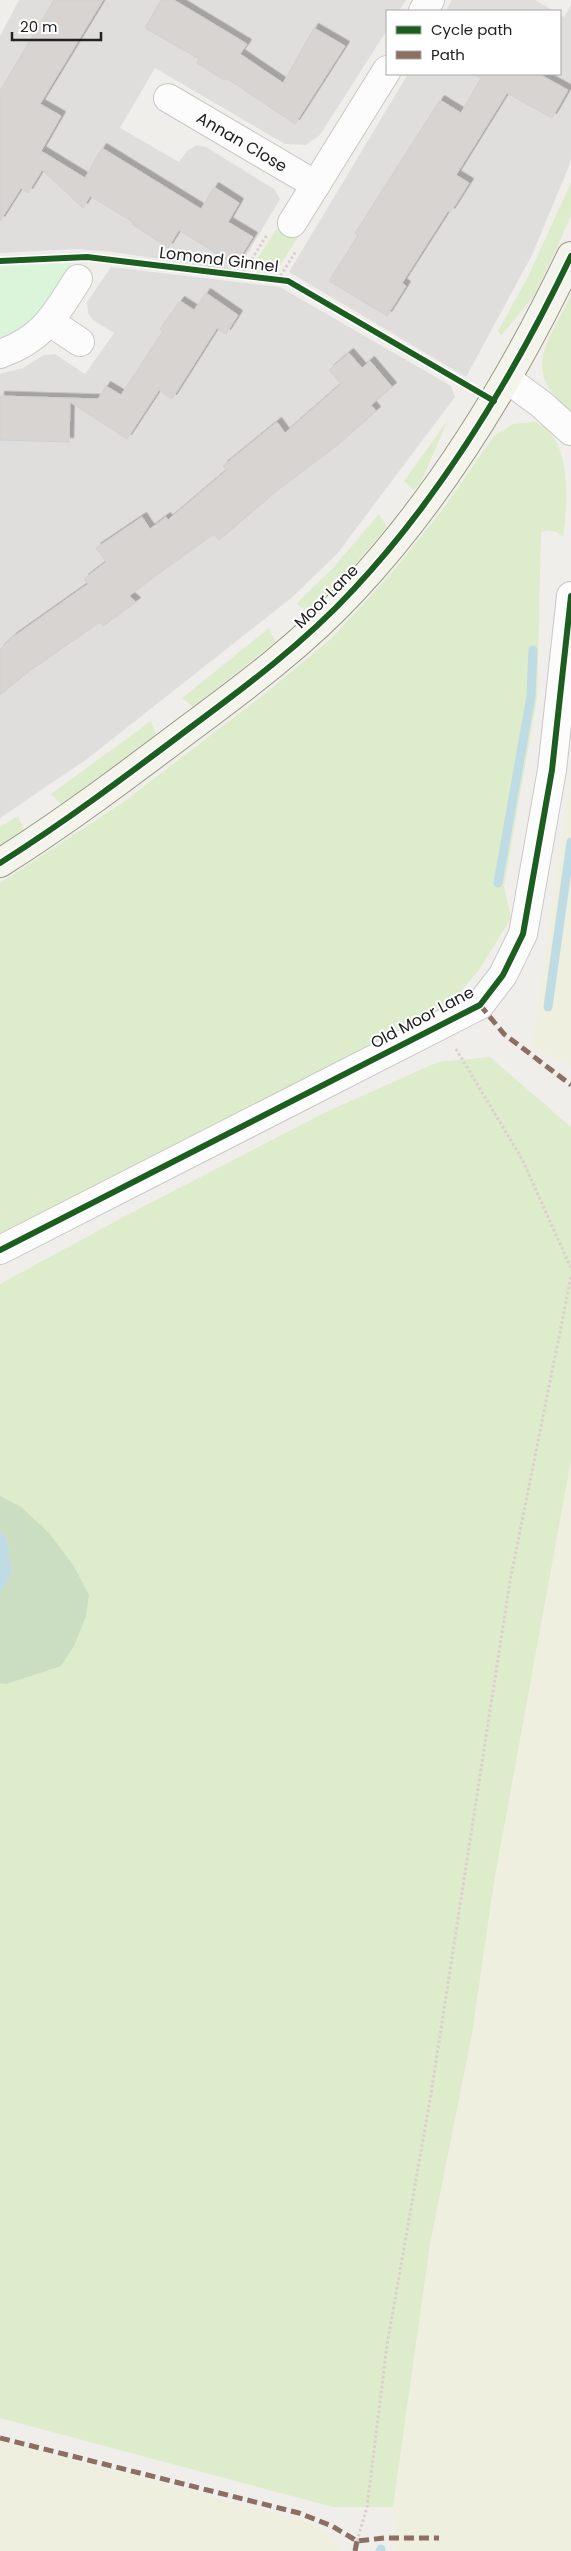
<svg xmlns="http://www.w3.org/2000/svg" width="571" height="2551" font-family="Poppins,sans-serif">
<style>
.residential{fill:#dfdedc}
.farmland{fill:#efefdf}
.grass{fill:#ddeccb}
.forest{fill:#cbdec1}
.park{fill:#daf5da}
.water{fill:#bfdbe3}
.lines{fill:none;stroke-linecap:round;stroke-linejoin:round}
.stream{stroke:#bfdbe3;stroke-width:9}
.building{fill:#d7d4d2;stroke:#d3d0cc;filter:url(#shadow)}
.street-casing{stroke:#c9c8c7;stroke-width:30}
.secondary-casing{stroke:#999a82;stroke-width:30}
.path{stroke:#dccecd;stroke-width:3;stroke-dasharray:2.5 2.5;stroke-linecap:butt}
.street{stroke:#fdfcfc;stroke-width:28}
.secondary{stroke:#f4f4ed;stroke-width:28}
.quiet{stroke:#8d6e63;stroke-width:5;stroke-dasharray:10 5;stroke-linecap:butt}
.cycleway-casing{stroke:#fff;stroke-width:9}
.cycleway{stroke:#1b5e20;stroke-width:6}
.labels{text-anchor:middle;stroke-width:4;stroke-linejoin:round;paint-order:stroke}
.street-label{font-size:16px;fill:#222;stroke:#fff}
</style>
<defs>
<filter id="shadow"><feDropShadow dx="4.5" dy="-4.5" stdDeviation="0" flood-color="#0004"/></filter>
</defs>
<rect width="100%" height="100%" fill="#f0eeeb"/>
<g class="residential">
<polygon points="19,0 406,0 399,11 387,11 387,30 320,135 306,145 285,144 155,68 120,128 179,162 187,151 197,145 206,147 274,189 280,199 242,263 229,270 113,252 77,249 0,253 0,36"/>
<polygon points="452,0 535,0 554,11 446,11"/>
<polygon points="571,5 571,159 569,166 532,255 466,377 289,272 408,74 560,74 560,15 564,17"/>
<polygon points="111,267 280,287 451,386 455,397 337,554 290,599 87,759 0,818 0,374 23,368 44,355 55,354 85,374 114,333 93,320 88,313 87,302"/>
</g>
<g class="farmland">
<polygon points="571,772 571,1067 532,1046"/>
<polygon points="571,1460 571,2551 394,2551 393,2507 430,2244 472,2034 494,1882"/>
<polygon points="0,2441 309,2522 339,2542 338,2551 0,2551"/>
</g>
<g class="grass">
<polygon points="571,182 571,215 558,246 534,296 501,336 498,331 528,277"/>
<polygon points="280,224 299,236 275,273 249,271"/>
<path d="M571,295v116c-52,-42 -22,-68 0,-116z"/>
<polygon points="448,420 420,484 414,490 404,481"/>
<path d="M535,422c36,15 34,75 28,115 -7,-7 -13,-8 -22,-5l-4,166 -33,188 7,32 -32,52 -29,34 -44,28 -406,208v-357l122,-80 139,-106 71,-59 62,-68 49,-61 51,-73 19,-12z"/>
<polygon points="379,514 387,527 342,579 309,612 296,604 334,567"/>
<polygon points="269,628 275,642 193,707 182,698"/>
<polygon points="151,721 156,735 61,804 51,794"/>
<polygon points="18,816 24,830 0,845 0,827"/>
<polygon points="490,1057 571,1127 571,1460 494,1882 472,2034 430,2244 393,2507 333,2507 0,2418 0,1284 129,1214 326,1112 438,1062"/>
</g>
<polygon class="forest" points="0,1496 21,1507 49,1533 73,1565 89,1595 86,1616 74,1646 61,1666 6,1684 0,1683 0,1594 12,1571 7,1539 0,1532"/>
<path class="park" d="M72,263c-19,31 -35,65 -72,76v-72z"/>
<polygon class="water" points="0,1532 7,1539 12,1571 0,1594"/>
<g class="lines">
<g class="stream">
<polyline points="498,883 531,696 533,650"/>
<polyline points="548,1007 571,842"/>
<polyline points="380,2551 381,2549"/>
</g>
</g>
<g class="building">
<polygon points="54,0 103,0 40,104 61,116 41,151 85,178 102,148 201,209 214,187 239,203 228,222 253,237 235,265 179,230 168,248 132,224 133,222 90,196 83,208 42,170 28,193 21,188 0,221 0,91"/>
<polygon points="161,0 174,0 247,44 240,54 283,83 314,28 345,46 295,124 226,78 224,80 197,63 199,59 145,28"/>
<polygon points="473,74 539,74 568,90 552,118 507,93 456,175 469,183 450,213 448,211 402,283 406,286 387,316 329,281 358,235 355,233 440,100 461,113 481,78"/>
<polygon points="206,293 238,315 226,334 217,328 172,399 159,390 127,439 70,402 69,442 0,440 0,396 98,399 106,386 121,395 163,331 160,329 180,301 194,310"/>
<polygon points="349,353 362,368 370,361 392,387 371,405 376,411 335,447 274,493 219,540 214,534 162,571 129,596 136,602 103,626 100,622 28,672 0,695 0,649 13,637 88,584 84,579 106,562 96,548 142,517 150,529 166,517 168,520 227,470 223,466 277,422 285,433 341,384 329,370"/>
</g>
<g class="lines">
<defs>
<g id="street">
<polyline points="423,11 430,0"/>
<path id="s1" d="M168,98l148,87"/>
<polyline points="292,223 387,70"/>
<polyline points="50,322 80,342"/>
<path d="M0,354c43,-15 55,-39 78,-75"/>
<polyline points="507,379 541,404 571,431"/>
<polyline points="0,1250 480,1005 503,975 523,934 552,770 571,596"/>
</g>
<path id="secondary" d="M0,863c65,-41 126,-87 187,-133 58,-43 117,-87 166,-140 91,-97 161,-215 218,-334"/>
</defs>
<use href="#street" class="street-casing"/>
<use href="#secondary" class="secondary-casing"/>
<g class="path">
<polyline points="241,276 267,235"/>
<polyline points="278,280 296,251"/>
<polyline points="456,1049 522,1159 571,1268"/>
<polyline points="357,2541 367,2507 387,2345 431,2094 510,1581 571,1277"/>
</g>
<use href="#street" class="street"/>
<use href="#secondary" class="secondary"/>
<g class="quiet">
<polyline points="480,1005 504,1034 571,1085"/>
<polyline points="0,2438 299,2513 332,2526 357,2541 384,2538 439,2538"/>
<polyline points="355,2551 357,2541"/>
</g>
<defs>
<g id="cycleway">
<polyline points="0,261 87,257 288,281 494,401"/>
<path d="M0,863c65,-41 126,-87 187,-133 58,-43 117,-87 166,-140 91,-97 161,-215 218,-334"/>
<polyline points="0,1250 480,1005 503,975 523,934 552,770 571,596"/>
</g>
</defs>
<use href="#cycleway" class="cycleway-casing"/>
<use href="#cycleway" class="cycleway"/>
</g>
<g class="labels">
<g class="street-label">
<text dy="6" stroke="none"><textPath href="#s1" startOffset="86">Annan Close</textPath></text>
<text transform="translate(219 259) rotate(7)" y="6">Lomond Ginnel</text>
<text transform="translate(326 596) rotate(-45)" y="6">Moor Lane</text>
<text transform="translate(422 1017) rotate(-28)" y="6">Old Moor Lane</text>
</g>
</g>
<rect x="386" y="10" width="175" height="65" fill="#ffffff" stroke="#a7a7a7"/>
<rect x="396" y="26" width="25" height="8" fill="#1b5e20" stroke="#a7a7a7"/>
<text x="431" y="35" font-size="15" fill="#222222">Cycle path</text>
<rect x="396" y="51" width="25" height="8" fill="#8d6e63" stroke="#a7a7a7"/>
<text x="431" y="60" font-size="15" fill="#222222">Path</text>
<path d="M12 32v8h89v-8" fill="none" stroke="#222222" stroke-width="2.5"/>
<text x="20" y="32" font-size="15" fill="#222222" stroke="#ffffff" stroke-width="4" paint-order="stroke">20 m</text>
</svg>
